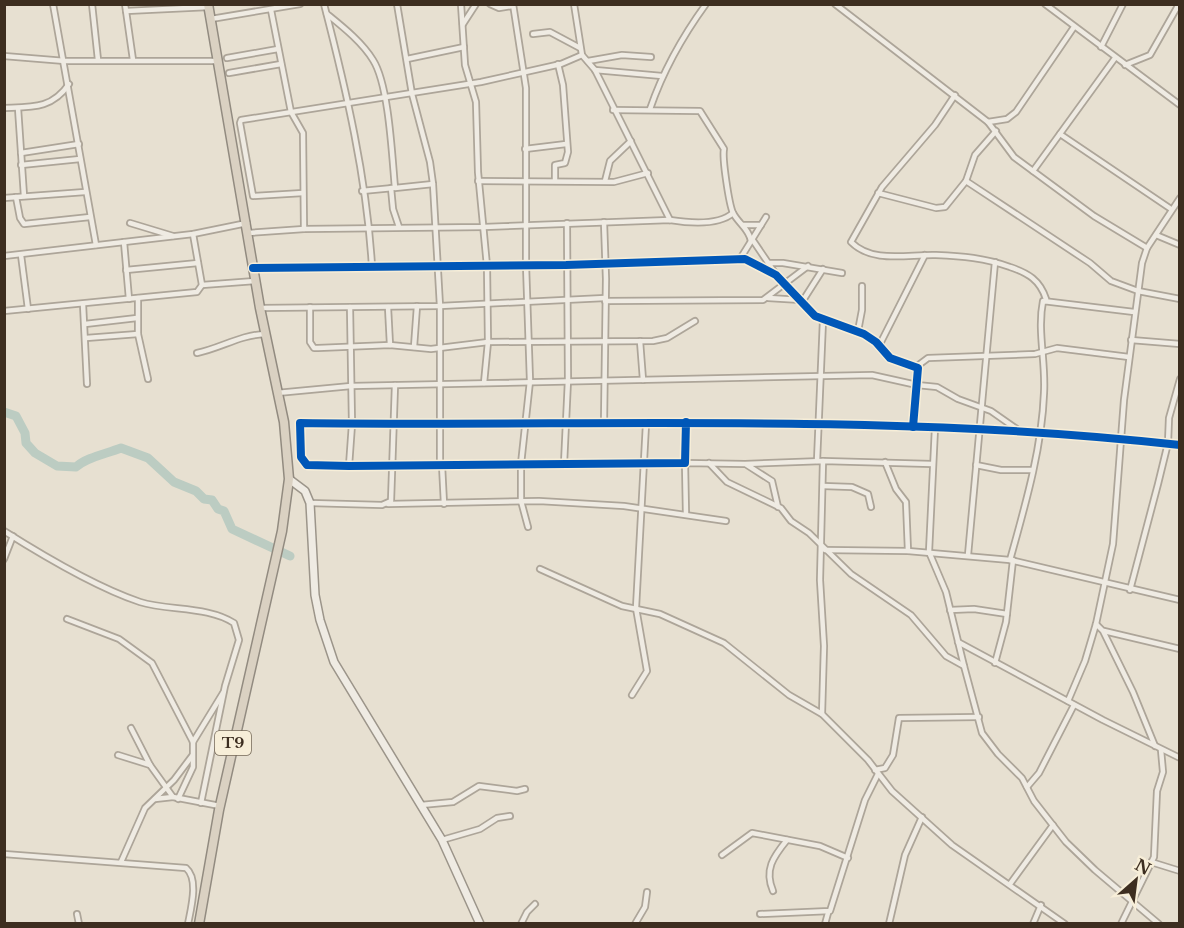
<svg xmlns="http://www.w3.org/2000/svg" width="1184" height="928" font-family="'Libre Baskerville',serif">
<style>
.lines{fill:none;stroke-linecap:round;stroke-linejoin:round}
.river{stroke:#bcccc2;stroke-width:9}
.street-casing{stroke:#ada599;stroke-width:8}
.secondary-casing{stroke:#9c958a;stroke-width:10}
.highway-casing{stroke:#928b80;stroke-width:11}
.street{stroke:#efebe3;stroke-width:4.5}
.secondary{stroke:#efebe3;stroke-width:7}
.highway{stroke:#dad1c2;stroke-width:8}
.cycleway-casing{stroke:#f7eed8;stroke-width:11}
.cycleway{stroke:#0057b8;stroke-width:8}
.labels{text-anchor:middle;stroke-width:6;stroke-linejoin:round;paint-order:stroke}
.shield{fill:#f7eed8;stroke:#756857;stroke-width:1.5}
.shield-label{font-size:15px;font-weight:bold;fill:#3d2e20}
</style>
<rect width="100%" height="100%" fill="#e7e0d1"/>
<g class="lines">
<path class="river" d="M4,412l12,4 9,17 1,10 9,10 22,13 19,1c11,-10 30,-13 45,-19l27,10 26,24 22,9 8,8 8,1 6,9 6,2 8,18 58,27"/>
<defs>
<g id="street">
<polyline points="53,4 96,245"/>
<polyline points="92,4 98,60"/>
<polyline points="125,4 133,60"/>
<path d="M324,4c22,85 43,175 48,263"/>
<polyline points="397,4 412,94 430,162 433,184 440,306 440,465"/>
<polyline points="461,4 465,65 476,102 478,172 487,266 488,342 484,383"/>
<polyline points="490,4 499,8 512,6"/>
<polyline points="513,4 526,88 526,265 530,381 521,464 521,501 528,527"/>
<polyline points="574,4 582,55 595,70 670,220"/>
<polyline points="835,4 988,122 1014,157 1094,216 1147,248"/>
<polyline points="1045,4 1180,105"/>
<path d="M271,10l20,102 12,21 1,96 180,-2 186,-7c19,3 48,6 63,-7"/>
<polyline points="126,11 209,7"/>
<path d="M327,14c16,13 35,28 46,46 16,25 19,96 22,128l38,-4"/>
<polyline points="211,19 300,4"/>
<polyline points="463,24 476,4"/>
<polyline points="533,34 550,32 580,48"/>
<polyline points="1101,47 1123,4"/>
<polyline points="4,56 65,61 217,61"/>
<polyline points="227,58 278,49"/>
<polyline points="407,59 464,47"/>
<polyline points="588,61 622,55 651,57"/>
<polyline points="1125,65 1150,55 1179,4"/>
<polyline points="595,70 662,76"/>
<polyline points="229,73 281,64"/>
<path d="M955,95l-20,30 -53,62 -31,55c22,22 57,12 85,13 26,1 49,3 74,12 18,6 30,13 36,32"/>
<path d="M4,108c28,-1 48,1 65,-24"/>
<polyline points="18,108 24,196"/>
<path d="M650,109c13,-38 32,-72 56,-105"/>
<path d="M613,110l87,1 24,38c-2,9 5,55 9,64 6,11 16,16 18,28"/>
<polyline points="988,122 1007,119 1016,112 1074,27"/>
<polyline points="1060,134 1171,209"/>
<polyline points="525,149 566,144"/>
<polyline points="21,153 79,144"/>
<polyline points="21,165 80,159"/>
<polyline points="1033,171 1115,58"/>
<polyline points="555,180 555,165 565,163 568,152 563,85 558,64"/>
<polyline points="478,181 614,182 648,173"/>
<polyline points="605,181 610,161 631,141"/>
<polyline points="966,181 1090,263 1111,281 1138,291 1180,299"/>
<polyline points="391,188 393,209 399,227"/>
<polyline points="362,191 393,188"/>
<polyline points="303,193 253,196 240,123 241,120 481,82 561,64 582,55"/>
<polyline points="878,193 936,208 945,207 966,181 975,155 996,131"/>
<polyline points="16,197 20,218 24,224 90,217"/>
<polyline points="4,198 85,192"/>
<polyline points="130,223 173,236"/>
<polyline points="743,225 761,225"/>
<polyline points="248,233 304,229"/>
<polyline points="1156,235 1180,245"/>
<polyline points="752,239 775,273"/>
<polyline points="124,242 129,299"/>
<polyline points="21,255 28,309"/>
<polyline points="4,256 193,234 247,223"/>
<polyline points="740,259 766,217"/>
<polyline points="768,263 783,263 842,273"/>
<polyline points="253,268 566,265 745,259 776,275 815,316 864,334 876,342 890,358 918,368 913,427"/>
<polyline points="126,270 198,263"/>
<polyline points="202,285 255,281"/>
<polyline points="138,298 138,334 148,379"/>
<polyline points="768,298 801,300"/>
<polyline points="605,301 763,300 808,266"/>
<polyline points="802,302 823,269"/>
<polyline points="83,304 87,384"/>
<polyline points="310,307 310,342 314,348 318,348 390,345 431,349 488,342 653,341 667,338 695,321"/>
<polyline points="388,307 390,345"/>
<polyline points="260,308 440,306 605,298"/>
<polyline points="4,311 197,292 202,285 193,234"/>
<polyline points="85,324 137,318"/>
<polyline points="858,331 862,310 862,286"/>
<polyline points="86,338 138,334"/>
<polyline points="1131,340 1180,344"/>
<polyline points="640,341 643,380"/>
<polyline points="879,346 925,255"/>
<polyline points="414,347 417,306"/>
<path d="M197,353c24,-5 43,-18 68,-19"/>
<polyline points="916,367 928,358 1035,354 1057,348 1129,357"/>
<polyline points="277,393 351,386 872,375 917,385 937,387 958,399 991,411 1021,432"/>
<path d="M686,422l-1,41 -336,3 -42,-1 -6,-8 -1,-34c293,4 587,-11 880,22"/>
<polyline points="604,423 606,279 604,222"/>
<polyline points="935,428 929,552 946,592 964,666"/>
<polyline points="817,461 823,320"/>
<polyline points="885,462 896,489 906,502 908,551"/>
<polyline points="709,463 727,482 781,508 791,521 809,533 851,574 911,615 946,656 964,666 982,733 998,754 1022,778 1034,801 1066,842 1095,870 1159,924"/>
<polyline points="564,464 568,380 567,223"/>
<polyline points="442,465 444,504"/>
<polyline points="747,465 772,481 778,507"/>
<polyline points="976,465 1001,470 1032,470"/>
<polyline points="349,466 352,424 350,307"/>
<polyline points="823,486 852,487 868,494 871,507"/>
<polyline points="310,503 382,505 391,501 395,385"/>
<polyline points="388,504 539,501 624,506 726,521"/>
<polyline points="686,514 685,463 745,464 823,461 932,464"/>
<path d="M4,531c38,24 94,57 136,71 29,9 68,4 94,21l5,17 -14,46 -24,117"/>
<polyline points="825,550 908,551 1010,560 1180,600"/>
<polyline points="968,555 995,262"/>
<polyline points="4,559 13,536"/>
<path d="M1010,560c15,-54 32,-112 34,-167 2,-31 -7,-62 -1,-92l91,11"/>
<polyline points="540,569 622,606 660,614 724,643 789,695 822,714 868,760 892,791 952,845 1065,924"/>
<polyline points="1130,590 1158,484 1168,443 1169,418 1180,379"/>
<polyline points="950,610 974,609 1007,614"/>
<polyline points="67,619 119,639 152,663 193,742 193,767 178,799"/>
<polyline points="1096,624 1103,631 1133,692 1155,746"/>
<polyline points="1104,631 1180,649"/>
<polyline points="958,642 1103,720 1180,758"/>
<polyline points="995,663 1006,622 1013,560"/>
<polyline points="632,695 647,671 636,608 646,424"/>
<polyline points="1068,701 1085,661 1096,624 1113,544 1124,400 1142,263 1147,248 1180,198"/>
<polyline points="822,714 824,646 820,580 823,461"/>
<polyline points="131,728 150,765"/>
<polyline points="193,742 223,693"/>
<polyline points="118,755 150,765 173,797 220,806"/>
<polyline points="875,770 885,768 893,755 899,718 979,717"/>
<polyline points="1027,787 1039,773 1074,705"/>
<polyline points="155,799 173,797"/>
<polyline points="421,805 453,802 479,786 517,791 525,789"/>
<polyline points="442,840 480,829 497,818 510,816"/>
<path d="M4,854l182,14c13,11 5,40 2,56"/>
<polyline points="722,855 752,833 820,846 848,858"/>
<polyline points="121,862 145,808 174,780 192,756"/>
<polyline points="1151,862 1180,871"/>
<polyline points="1010,884 1053,825"/>
<path d="M773,891c-9,-21 0,-34 14,-51"/>
<polyline points="77,914 79,924"/>
<polyline points="760,914 830,911 865,800 878,774"/>
<polyline points="521,924 527,912 535,904"/>
<polyline points="635,924 645,907 647,892"/>
<polyline points="825,924 828,913"/>
<polyline points="889,924 905,855 922,817"/>
<polyline points="1033,924 1041,905"/>
<polyline points="1121,924 1154,857 1157,791 1163,772 1161,750"/>
</g>
<polyline id="secondary" points="289,479 305,491 310,503 315,595 320,620 334,662 442,840 480,924"/>
<polyline id="highway" points="199,924 219,810 282,531 289,479 284,422 260,308 208,4"/>
</defs>
<use href="#street" class="street-casing"/>
<use href="#secondary" class="secondary-casing"/>
<use href="#highway" class="highway-casing"/>
<use href="#street" class="street"/>
<use href="#secondary" class="secondary"/>
<use href="#highway" class="highway"/>
<defs>
<g id="cycleway">
<polyline points="253,268 566,265 745,259 776,275 815,316 864,334 876,342 890,358 918,368 913,427"/>
<path d="M686,422l-1,41 -336,3 -42,-1 -6,-8 -1,-34c293,4 587,-11 880,22"/>
</g>
</defs>
<use href="#cycleway" class="cycleway-casing"/>
<use href="#cycleway" class="cycleway"/>
</g>
<g class="labels">
<rect class="shield" x="215" y="731" width="36" height="24" rx="4.5"/>
<g class="shield-label">
<text x="233" y="748">T9</text>
</g>
</g>
<rect width="1184" height="928" fill="none" stroke="#3d2e20" stroke-width="12"/>
<g transform="translate(1136 880) rotate(28)" stroke="#f7eed8" stroke-width="4.5" paint-order="stroke">
<path d="M0-4.5L10 22L0 15L-10 22Z" fill="#3d2e20"/>
<text y="-9" font-size="16" font-weight="bold" text-anchor="middle" fill="#3d2e20">N</text>
</g>
</svg>
